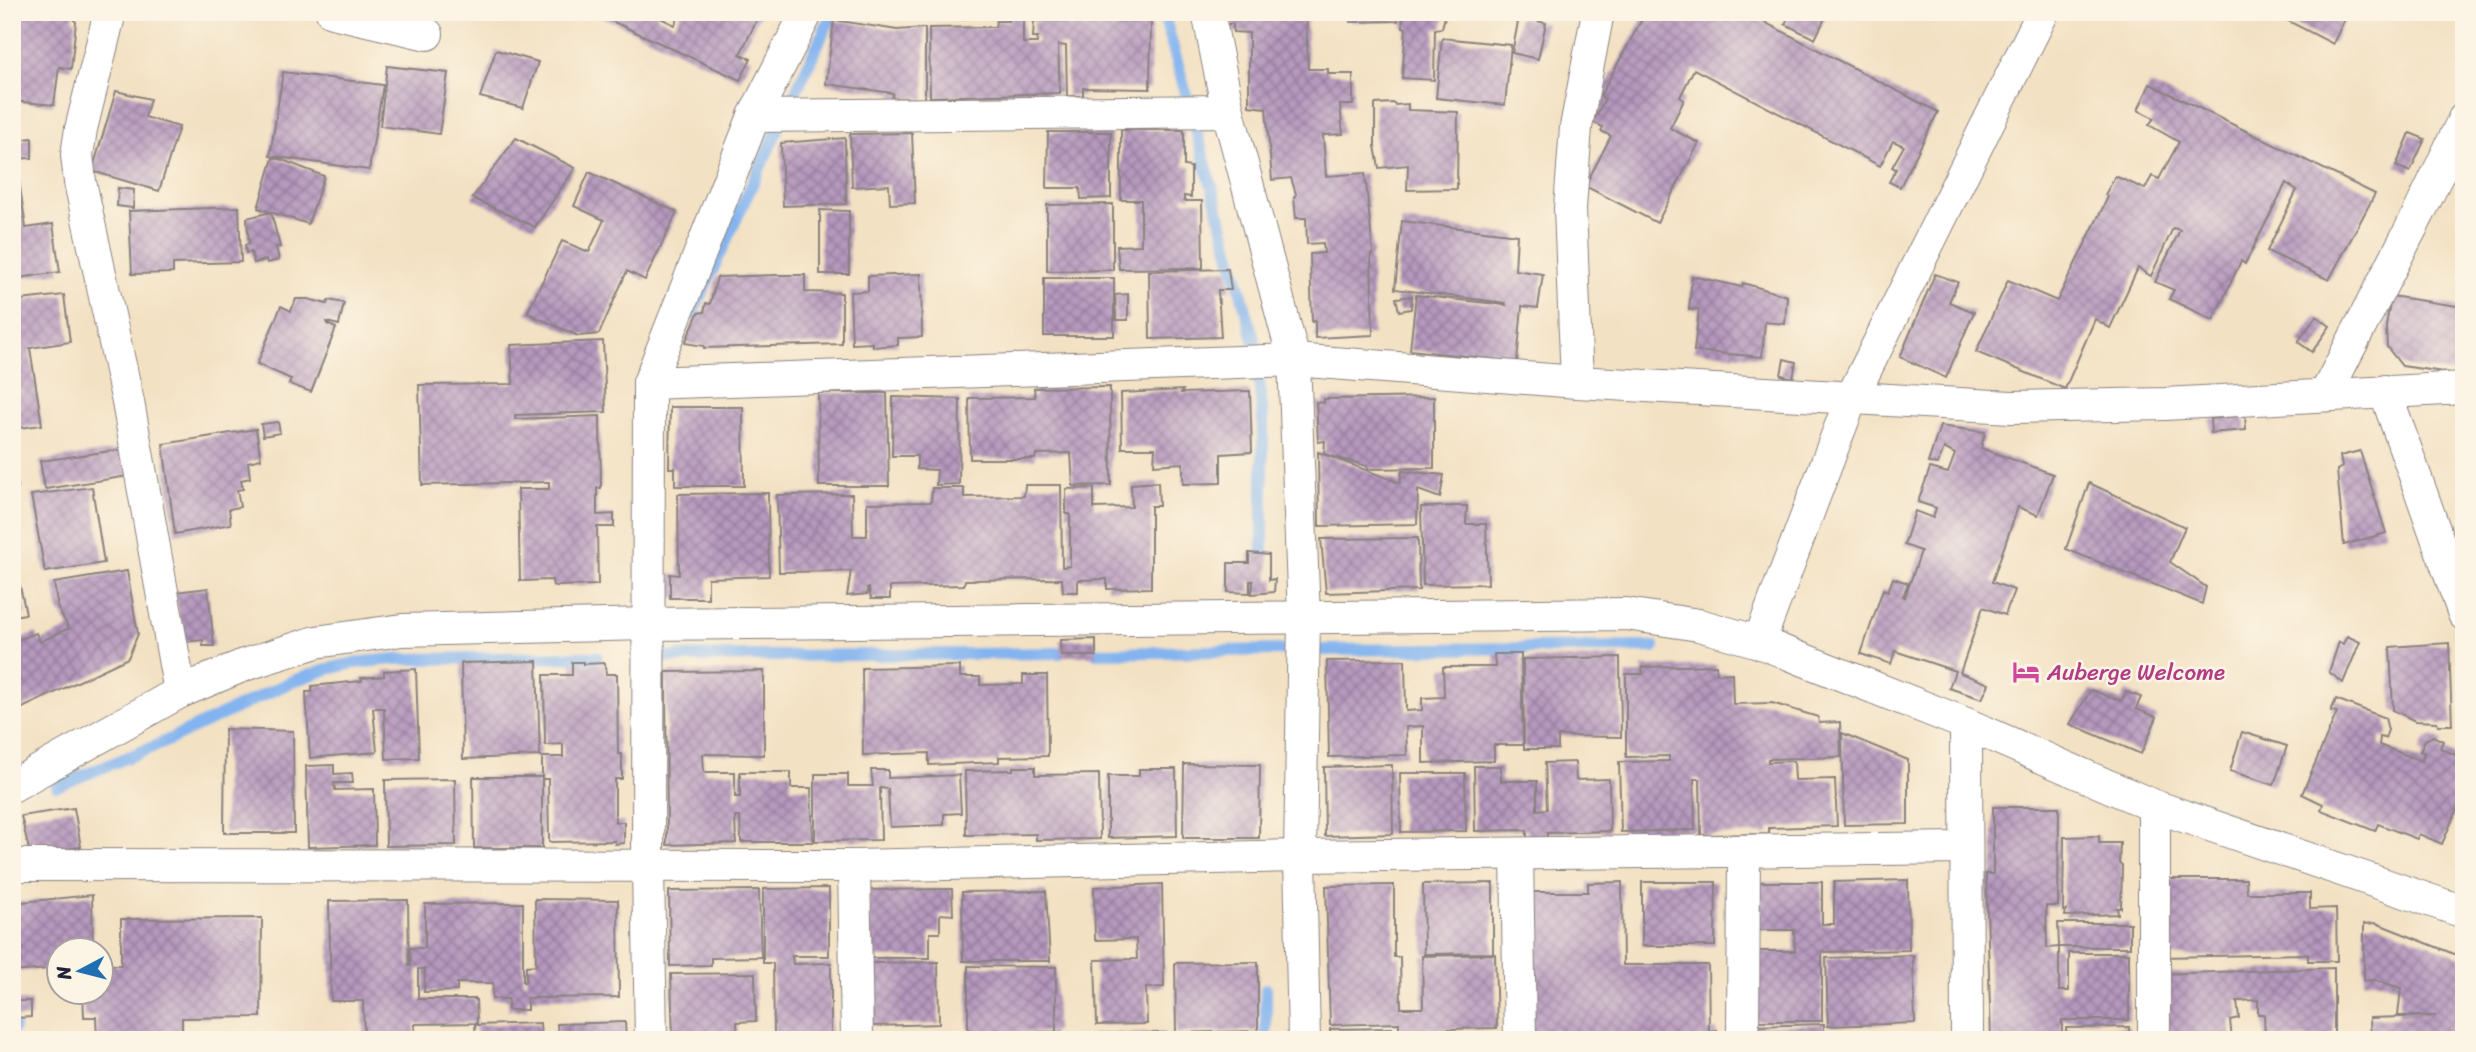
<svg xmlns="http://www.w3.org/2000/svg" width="2476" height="1052" font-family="Sriracha,sans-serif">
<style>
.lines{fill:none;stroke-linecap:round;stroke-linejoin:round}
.stream{stroke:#83b4ef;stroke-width:12}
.building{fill:url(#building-cross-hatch)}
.street-casing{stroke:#8a827f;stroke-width:34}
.street{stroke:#fff;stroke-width:32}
.labels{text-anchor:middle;stroke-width:5;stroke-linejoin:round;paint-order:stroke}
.hotel-label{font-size:23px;fill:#b23c85;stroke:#fcf5e5;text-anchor:start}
</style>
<defs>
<pattern id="building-cross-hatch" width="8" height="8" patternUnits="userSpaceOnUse" patternTransform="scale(1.75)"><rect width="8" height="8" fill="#b699be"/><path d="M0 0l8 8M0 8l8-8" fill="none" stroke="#947c9c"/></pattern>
</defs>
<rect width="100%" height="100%" fill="#fcf5e5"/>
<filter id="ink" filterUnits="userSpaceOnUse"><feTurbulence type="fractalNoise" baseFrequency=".0143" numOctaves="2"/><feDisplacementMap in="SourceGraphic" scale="14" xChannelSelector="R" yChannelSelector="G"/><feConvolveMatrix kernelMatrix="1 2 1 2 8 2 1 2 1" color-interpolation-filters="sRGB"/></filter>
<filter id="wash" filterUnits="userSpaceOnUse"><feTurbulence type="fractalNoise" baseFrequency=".00686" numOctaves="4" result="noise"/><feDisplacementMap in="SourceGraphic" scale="28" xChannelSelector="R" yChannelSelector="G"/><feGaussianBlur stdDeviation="1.57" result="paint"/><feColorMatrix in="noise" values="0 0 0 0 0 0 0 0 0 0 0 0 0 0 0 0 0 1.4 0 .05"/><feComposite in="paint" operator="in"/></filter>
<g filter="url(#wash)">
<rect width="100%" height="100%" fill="#f3e1c3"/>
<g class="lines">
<g class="stream">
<polyline points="1163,12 1187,97"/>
<polyline points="790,104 833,12"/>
<polyline points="1192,115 1255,343 1263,419 1263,554"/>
<polyline points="692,314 777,131"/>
<polyline points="1313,650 1654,647"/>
<polyline points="1096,653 1280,650"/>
<polyline points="661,657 1060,653"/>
<polyline points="57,786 158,745 293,681 328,669 354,663 395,659 597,657"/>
<polyline points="1266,989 1266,1040"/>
<polyline points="12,1025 14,1028"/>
</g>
</g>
<g id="blocks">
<g class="building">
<polygon points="12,12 74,12 73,19 76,22 71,69 59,67 54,105 12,101"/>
<polygon points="592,12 658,12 656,16 675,25 681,12 761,12 740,54 751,59 740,80"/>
<rect x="949" y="12" width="16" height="7"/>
<polygon points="1008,12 1049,12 1049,18 1023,19 1023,43 1037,43 1038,37 1033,37 1034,21 1151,21 1150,89 1083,88 1083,96 1067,96 1066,46 1058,45 1060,93 930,97 929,28 995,27 996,21 1008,21"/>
<polygon points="1226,12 1306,12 1308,69 1328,69 1328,74 1353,74 1353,105 1340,105 1343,134 1323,135 1326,176 1365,173 1373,254 1371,254 1373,335 1315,338 1315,321 1312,322 1310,254 1324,253 1323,243 1307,244 1306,218 1296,218 1294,198 1296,194 1291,178 1272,180 1266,108 1249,106 1249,33 1233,32 1233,24 1226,24"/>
<polygon points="1351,12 1399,12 1398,21 1350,22"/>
<polygon points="1403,12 1446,12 1442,28 1435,29 1434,80 1402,78 1406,28 1403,27"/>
<polygon points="1646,12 1745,12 1938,112 1900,187 1889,182 1896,169 1892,167 1904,146 1893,141 1880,166 1694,69 1680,97 1684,100 1670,128 1699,143 1657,223 1585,186 1611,136 1601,131 1603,127 1593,122 1605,99 1600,96"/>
<polygon points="1791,12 1828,12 1815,39 1785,24"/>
<polygon points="2271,12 2348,12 2333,44"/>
<polygon points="1519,17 1546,23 1538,59 1512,53"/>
<polygon points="834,20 897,30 925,28 925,99 892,98 893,93 826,84"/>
<polygon points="1442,38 1511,45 1505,105 1436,98"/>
<polygon points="496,50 538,62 523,108 480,97"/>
<polygon points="387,66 448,73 439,134 380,126"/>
<polygon points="283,72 383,85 369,170 270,156"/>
<polygon points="2150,84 2375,194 2329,280 2267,251 2297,190 2286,183 2245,264 2241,261 2213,320 2169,299 2174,290 2155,282 2180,230 2173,228 2151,276 2138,268 2110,328 2095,319 2065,389 1976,352 2008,280 2057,301 2108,197 2105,195 2115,176 2145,189 2152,176 2159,179 2179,142 2149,125 2154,118 2138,110"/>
<polygon points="116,91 150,99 145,117 179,127 159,191 92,171"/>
<polygon points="1394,103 1395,105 1408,104 1408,110 1458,112 1457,189 1407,190 1408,165 1379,168 1375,146 1375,104"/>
<polygon points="1121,130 1184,130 1184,166 1191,167 1191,197 1184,196 1184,201 1202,201 1203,268 1119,269 1117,246 1141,245 1141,200 1121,200"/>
<polygon points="1048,132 1111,132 1111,198 1081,199 1080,188 1047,188"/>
<polygon points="912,133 915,203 890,204 889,185 852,187 850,134"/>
<polygon points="2410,133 2425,139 2410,172 2396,166"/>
<polygon points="32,138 32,158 12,159 12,141"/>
<polygon points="516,138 575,168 535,227 472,198"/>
<polygon points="845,138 846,204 783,206 781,143"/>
<polygon points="273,158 280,159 324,176 308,224 258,208"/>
<polygon points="12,161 16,161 26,228 53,224 60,272 12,279"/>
<polygon points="589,172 677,212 645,280 627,271 599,334 578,336 527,313 562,241 589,252 604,220 574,206"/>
<polygon points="118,188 134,190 133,208 117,206"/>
<polygon points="1113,204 1113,270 1047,271 1047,205"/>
<polygon points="239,207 241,262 173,264 173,273 132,274 129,211"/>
<polygon points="820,210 849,211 849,274 820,274"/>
<polygon points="271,212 280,247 276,247 279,260 267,263 266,260 254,263 251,252 246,253 245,245 249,244 247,218"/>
<polygon points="1402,221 1517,235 1515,270 1543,274 1538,308 1522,306 1517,362 1410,350 1416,295 1506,305 1505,303 1395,289"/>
<polygon points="1228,269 1231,290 1218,290 1221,337 1150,339 1149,271"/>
<polygon points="921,274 922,337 898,338 898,345 873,347 873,343 852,344 850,292 868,291 868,276"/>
<polygon points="1935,274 1958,282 1949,302 1974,312 1946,378 1900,357"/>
<polygon points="777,275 805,275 805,292 842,293 842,344 704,348 704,346 685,343 698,313 704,312 706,303 710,304 717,277"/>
<polygon points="1692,276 1742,287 1743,283 1787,296 1785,324 1765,322 1762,357 1694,351 1699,309 1689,310"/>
<rect x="1044" y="278" width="70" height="58"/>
<polygon points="1128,294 1128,320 1116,320 1115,295"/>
<polygon points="64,295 70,342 30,348 42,425 12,429 12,301"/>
<polygon points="1412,296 1411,309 1399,311 1396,298"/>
<polygon points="2391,296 2464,307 2464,375 2402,366 2387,347 2386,326"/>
<polygon points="296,299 308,299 327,304 329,300 344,303 339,325 327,322 327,324 336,328 311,392 289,384 291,379 257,364 281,306 291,311"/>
<polygon points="2316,316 2330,326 2312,352 2298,342"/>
<polygon points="603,341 606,412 515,415 515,419 600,416 601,488 597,488 597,515 614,514 614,527 597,527 598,585 553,586 552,580 520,581 518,489 549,489 549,482 422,485 419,385 513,384 511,345"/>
<polygon points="1784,359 1796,362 1793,378 1781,375"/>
<polygon points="1110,387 1111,485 1073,486 1071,453 1036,454 1035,459 970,459 969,398 1035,397 1034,388"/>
<polygon points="1183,390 1181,393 1250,391 1252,452 1221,454 1221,483 1183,484 1183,463 1154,465 1155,448 1122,448 1121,393"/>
<polygon points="818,393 887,393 889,486 819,486"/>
<polygon points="893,397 960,399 959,484 936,485 937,470 917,469 917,456 892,456"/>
<polygon points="1434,397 1434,468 1368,469 1367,466 1324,454 1325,441 1318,442 1316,402 1324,403 1324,399"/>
<polygon points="670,407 743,407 744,486 675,486 675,468 669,468"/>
<polygon points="2245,415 2246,430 2211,433 2210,419"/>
<polygon points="278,422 280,433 263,436 261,424"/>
<polygon points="1940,426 1985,432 1981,448 2053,474 2038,515 2018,507 1992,582 2014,590 2005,615 1983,607 1960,673 1989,684 1982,699 1949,688 1955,671 1895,651 1891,664 1861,654 1883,589 1888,591 1893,578 1908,583 1903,596 1905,597 1921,551 1904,545 1915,511 1933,518 1936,508 1918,502 1930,468 1948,473 1955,454 1944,448 1938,464 1928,463"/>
<polygon points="256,429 261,459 248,462 250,478 241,480 243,489 237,490 240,507 229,509 231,524 175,534 163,444"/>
<polygon points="125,449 129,476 45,489 40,461"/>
<polygon points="2360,451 2386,533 2344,545 2337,470 2342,467 2340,456"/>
<polygon points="1318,452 1400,483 1402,471 1444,475 1440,498 1418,490 1417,524 1319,526"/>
<polygon points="12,468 15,468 18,487 12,487"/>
<polygon points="1158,482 1159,506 1151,506 1151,588 1107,589 1107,579 1078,580 1078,592 1063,592 1062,579 965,580 964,585 890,587 890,599 871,599 869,588 867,588 868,594 847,596 851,571 779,572 777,495 852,494 853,536 867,536 867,503 931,502 932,488 964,488 964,497 1024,496 1025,485 1061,485 1062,567 1070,566 1070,514 1066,514 1066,489 1094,488 1094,508 1132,507 1131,484"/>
<polygon points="2089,483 2185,527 2170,562 2206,587 2202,604 2066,549"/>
<polygon points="92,487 104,563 45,572 31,495"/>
<polygon points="768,493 769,576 708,578 708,598 670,598 670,574 679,575 678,494"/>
<polygon points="1461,506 1467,506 1466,524 1486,524 1488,584 1423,585 1421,507"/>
<polygon points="1418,538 1419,590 1326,593 1321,539"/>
<polygon points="1249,553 1269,555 1269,580 1275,579 1274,592 1252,594 1253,581 1250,581 1250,593 1228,592 1228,563 1249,563"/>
<polygon points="127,571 138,634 128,658 12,713 12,642 36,633 40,642 69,628 58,609 54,583"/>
<polygon points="20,586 26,614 12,616 12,588"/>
<polygon points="208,588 214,646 203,646 203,640 183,642 175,592"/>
<polygon points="2347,636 2360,642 2343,683 2329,672 2339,642 2343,644"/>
<polygon points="1096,639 1096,656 1061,656 1060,640"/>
<polygon points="2449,643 2452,725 2438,725 2437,722 2415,721 2393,710 2390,647"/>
<polygon points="1494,654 1521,654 1523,745 1494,745 1494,761 1423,763 1423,726 1406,727 1407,755 1329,757 1327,661 1405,660 1406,711 1422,710 1422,698 1444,697 1443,667 1495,667"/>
<polygon points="1620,657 1621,737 1558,736 1558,749 1524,749 1523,659"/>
<polygon points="537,661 540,756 463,759 461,663"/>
<polygon points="572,662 583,662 583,664 605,663 606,674 617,674 618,754 622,754 622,779 615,779 615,822 624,822 624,843 615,844 615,841 549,842 548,779 542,779 542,757 563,757 563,744 545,745 544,675 572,675"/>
<polygon points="1716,665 1717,674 1732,673 1733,704 1772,703 1818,717 1819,723 1840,722 1841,757 1768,759 1768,762 1794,761 1795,780 1835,779 1837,826 1769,828 1769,834 1701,835 1700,779 1694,779 1695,830 1621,832 1619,762 1669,761 1669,756 1626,757 1626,674 1643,674 1642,667"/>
<polygon points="960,666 960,677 980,677 980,685 1023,684 1023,675 1047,675 1048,756 999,757 999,762 929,765 929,753 863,755 862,668"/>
<polygon points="416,669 419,758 386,759 384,708 373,708 377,752 310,758 306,692 312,692 312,686 362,681 361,678 384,676 384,671"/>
<polygon points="764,671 764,755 703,754 704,772 735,772 735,797 740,797 740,772 791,772 791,788 811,788 813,842 741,842 740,817 735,817 736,843 667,845 666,672"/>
<polygon points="2091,690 2121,701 2126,692 2141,697 2136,709 2157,717 2141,754 2070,724"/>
<polygon points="2336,699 2385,718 2388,730 2385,738 2380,737 2379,745 2422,761 2424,753 2420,751 2425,740 2433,736 2443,741 2440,748 2462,758 2464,755 2464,793 2442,844 2419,834 2417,839 2378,824 2375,831 2321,810 2323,804 2302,794 2337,712 2331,711"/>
<polygon points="225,729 293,731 294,833 224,833"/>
<polygon points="2242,732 2287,746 2274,785 2230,771"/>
<polygon points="1842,733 1908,760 1908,824 1844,825"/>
<polygon points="1575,762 1576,780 1609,779 1610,831 1547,833 1547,840 1527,841 1527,830 1475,831 1474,766 1501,766 1501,781 1537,781 1537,810 1547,809 1545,763"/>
<polygon points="1184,764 1260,765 1259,838 1183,838"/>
<polygon points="334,765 334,774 352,773 353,783 334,783 335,790 374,789 375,845 308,847 306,766"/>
<polygon points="1392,765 1393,834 1325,836 1324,767"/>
<polygon points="1013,767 1035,767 1035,775 1099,774 1100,839 1036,840 1036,834 966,835 965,771 1013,770"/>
<polygon points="1139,769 1176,769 1177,836 1108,838 1108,776 1139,776"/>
<polygon points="871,770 888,770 888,778 959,775 961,813 944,814 944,825 890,827 888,789 880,788 881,840 815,841 815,774 848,774 848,786 873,786"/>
<polygon points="1400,773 1465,773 1466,831 1401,832"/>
<polygon points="473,777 542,777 542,848 474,848"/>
<polygon points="455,779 456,845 386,846 385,780"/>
<polygon points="1993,807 2059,807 2058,906 2046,906 2047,948 2059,947 2059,991 2069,991 2069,953 2129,953 2129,1020 2062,1020 2062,1040 1991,1040 1986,874 1993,874"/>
<polygon points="74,808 81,847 30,854 21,816"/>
<polygon points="2099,836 2099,843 2120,843 2119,864 2122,865 2121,908 2117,908 2118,914 2065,916 2066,910 2063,911 2064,837"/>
<polygon points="2163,879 2246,879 2247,893 2310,893 2310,909 2336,908 2337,961 2308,961 2308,954 2163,957"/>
<polygon points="1908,880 1909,950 1822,952 1822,1021 1754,1021 1754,951 1795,951 1794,930 1758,930 1758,882 1822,882 1822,924 1834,924 1834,882"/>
<polygon points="1622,882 1623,965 1708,965 1709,1031 1717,1030 1717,1040 1527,1040 1531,892 1588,892 1588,883"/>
<polygon points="1642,882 1716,882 1715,946 1642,946"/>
<polygon points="1493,883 1493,953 1424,954 1423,884"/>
<polygon points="1162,884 1164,987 1146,988 1147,1024 1097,1025 1095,960 1137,959 1136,939 1095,940 1094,887"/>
<polygon points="1394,885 1394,957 1400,957 1401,1008 1423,1008 1422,956 1495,954 1497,1028 1399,1030 1399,1023 1330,1025 1326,886"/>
<polygon points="829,888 829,956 792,956 793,964 831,963 831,1036 774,1037 773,963 763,963 763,889"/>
<polygon points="952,889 953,915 940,914 940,933 930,933 930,958 870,958 868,890"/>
<polygon points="759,890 761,957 711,958 711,965 670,966 669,891"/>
<polygon points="1046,891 1050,961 963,961 962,892"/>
<polygon points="92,895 93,950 60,950 60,968 12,972 12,903"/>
<polygon points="535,899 618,900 619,997 527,998 527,1010 508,1010 508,999 492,999 493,983 457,983 457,991 424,992 425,969 418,969 418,999 476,999 477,1023 415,1024 415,1040 332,1040 332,1035 364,1034 363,1001 331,1001 329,901 408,900 409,966 411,966 410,948 425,948 425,904 523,903 523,982 526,982 526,966 536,965"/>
<polygon points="262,918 261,1017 182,1018 182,1040 97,1040 96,1017 84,1017 83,992 102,992 102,965 121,965 121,919"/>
<polygon points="2058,923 2130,923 2130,947 2059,947"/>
<polygon points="2376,923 2464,958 2464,1040 2371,1040 2370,1018 2436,1016 2398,1016 2401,988 2374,980 2364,981 2364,924"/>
<polygon points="1913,955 1915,1023 1828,1026 1826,958"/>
<polygon points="938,962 939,1024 873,1026 871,963"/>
<polygon points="1258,962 1258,1031 1176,1033 1175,963"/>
<polygon points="968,966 1056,967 1056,1032 968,1033"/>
<polygon points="2334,968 2334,1038 2265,1039 2264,1014 2258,1014 2258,1000 2237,1001 2239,1018 2230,1020 2232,1040 2158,1040 2158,974"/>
<polygon points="755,973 756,1021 737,1022 738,1038 673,1039 671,974"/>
<polygon points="12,1001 31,1001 31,1017 16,1018"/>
<polygon points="625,1022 626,1040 558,1040 557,1024"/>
<polygon points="540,1023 541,1040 476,1040 475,1025"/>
<polygon points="1824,1024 1824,1040 1753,1040 1753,1026"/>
<polygon points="2129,1027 2129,1040 2066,1040 2066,1028"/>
<polygon points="1392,1028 1392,1040 1330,1040 1330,1029"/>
<polygon points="1165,1033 1165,1040 1093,1040 1093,1034"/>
<polygon points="1053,1034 1053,1040 993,1040 992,1035"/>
<polygon points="1259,1035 1259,1040 1166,1040 1166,1037"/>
<polygon points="958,1036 959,1040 923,1040 923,1037"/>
</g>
</g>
</g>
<g filter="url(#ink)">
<use href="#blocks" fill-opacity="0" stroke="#8a827f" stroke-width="2"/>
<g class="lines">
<defs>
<g id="street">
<polyline points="110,12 81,129 77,155 80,182 128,402 180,692"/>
<polyline points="332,12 427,34"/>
<polyline points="1208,12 1228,111 1294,360 1304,617 1300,856 1304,1040"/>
<polyline points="1598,12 1576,127 1570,208 1577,382 2011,407 2165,404 2464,388"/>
<polyline points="754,116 807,12"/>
<polyline points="649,383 1294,360 1577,382"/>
<polyline points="2385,391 2464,614"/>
<polyline points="2325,395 2419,213 2464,119"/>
<polyline points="1759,642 1851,399 2043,12"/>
<polyline points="1966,724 1967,1040"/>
<polyline points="12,786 180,692 244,665 316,642 402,630 649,624 1626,614 1699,625 1759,642 1966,724 2154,806 2464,912"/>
<polyline points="2154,806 2154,1040"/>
<polyline points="1517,854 1520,1040"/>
<polyline points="12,865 854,866 1300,856 1966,848"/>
<polyline points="854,866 857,1040"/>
<polyline points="651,1040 648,867 649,383 754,116 1228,111"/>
<polyline points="1743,1040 1744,851"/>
</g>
</defs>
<use href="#street" class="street-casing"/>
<use href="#street" class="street"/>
</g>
</g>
<defs>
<symbol id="hotel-bare" viewBox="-9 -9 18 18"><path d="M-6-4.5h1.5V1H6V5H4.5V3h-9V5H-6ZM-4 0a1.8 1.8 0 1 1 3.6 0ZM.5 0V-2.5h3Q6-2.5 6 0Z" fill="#d1479c" stroke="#fcf5e5" stroke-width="2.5" paint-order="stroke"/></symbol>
</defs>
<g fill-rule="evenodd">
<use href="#hotel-bare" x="2007" y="653" width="38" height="38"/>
</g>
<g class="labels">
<g class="hotel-label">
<text x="2047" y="680">Auberge Welcome</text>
</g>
</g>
<rect width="2476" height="1052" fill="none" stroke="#fcf5e5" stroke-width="42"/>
<g transform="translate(80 971) rotate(263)"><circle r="33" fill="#fcf5e5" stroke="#a5a1a1" stroke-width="2"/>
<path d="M0-5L12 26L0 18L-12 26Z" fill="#1f6fb2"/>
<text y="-10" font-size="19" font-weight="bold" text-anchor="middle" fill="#22223b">N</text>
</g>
</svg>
